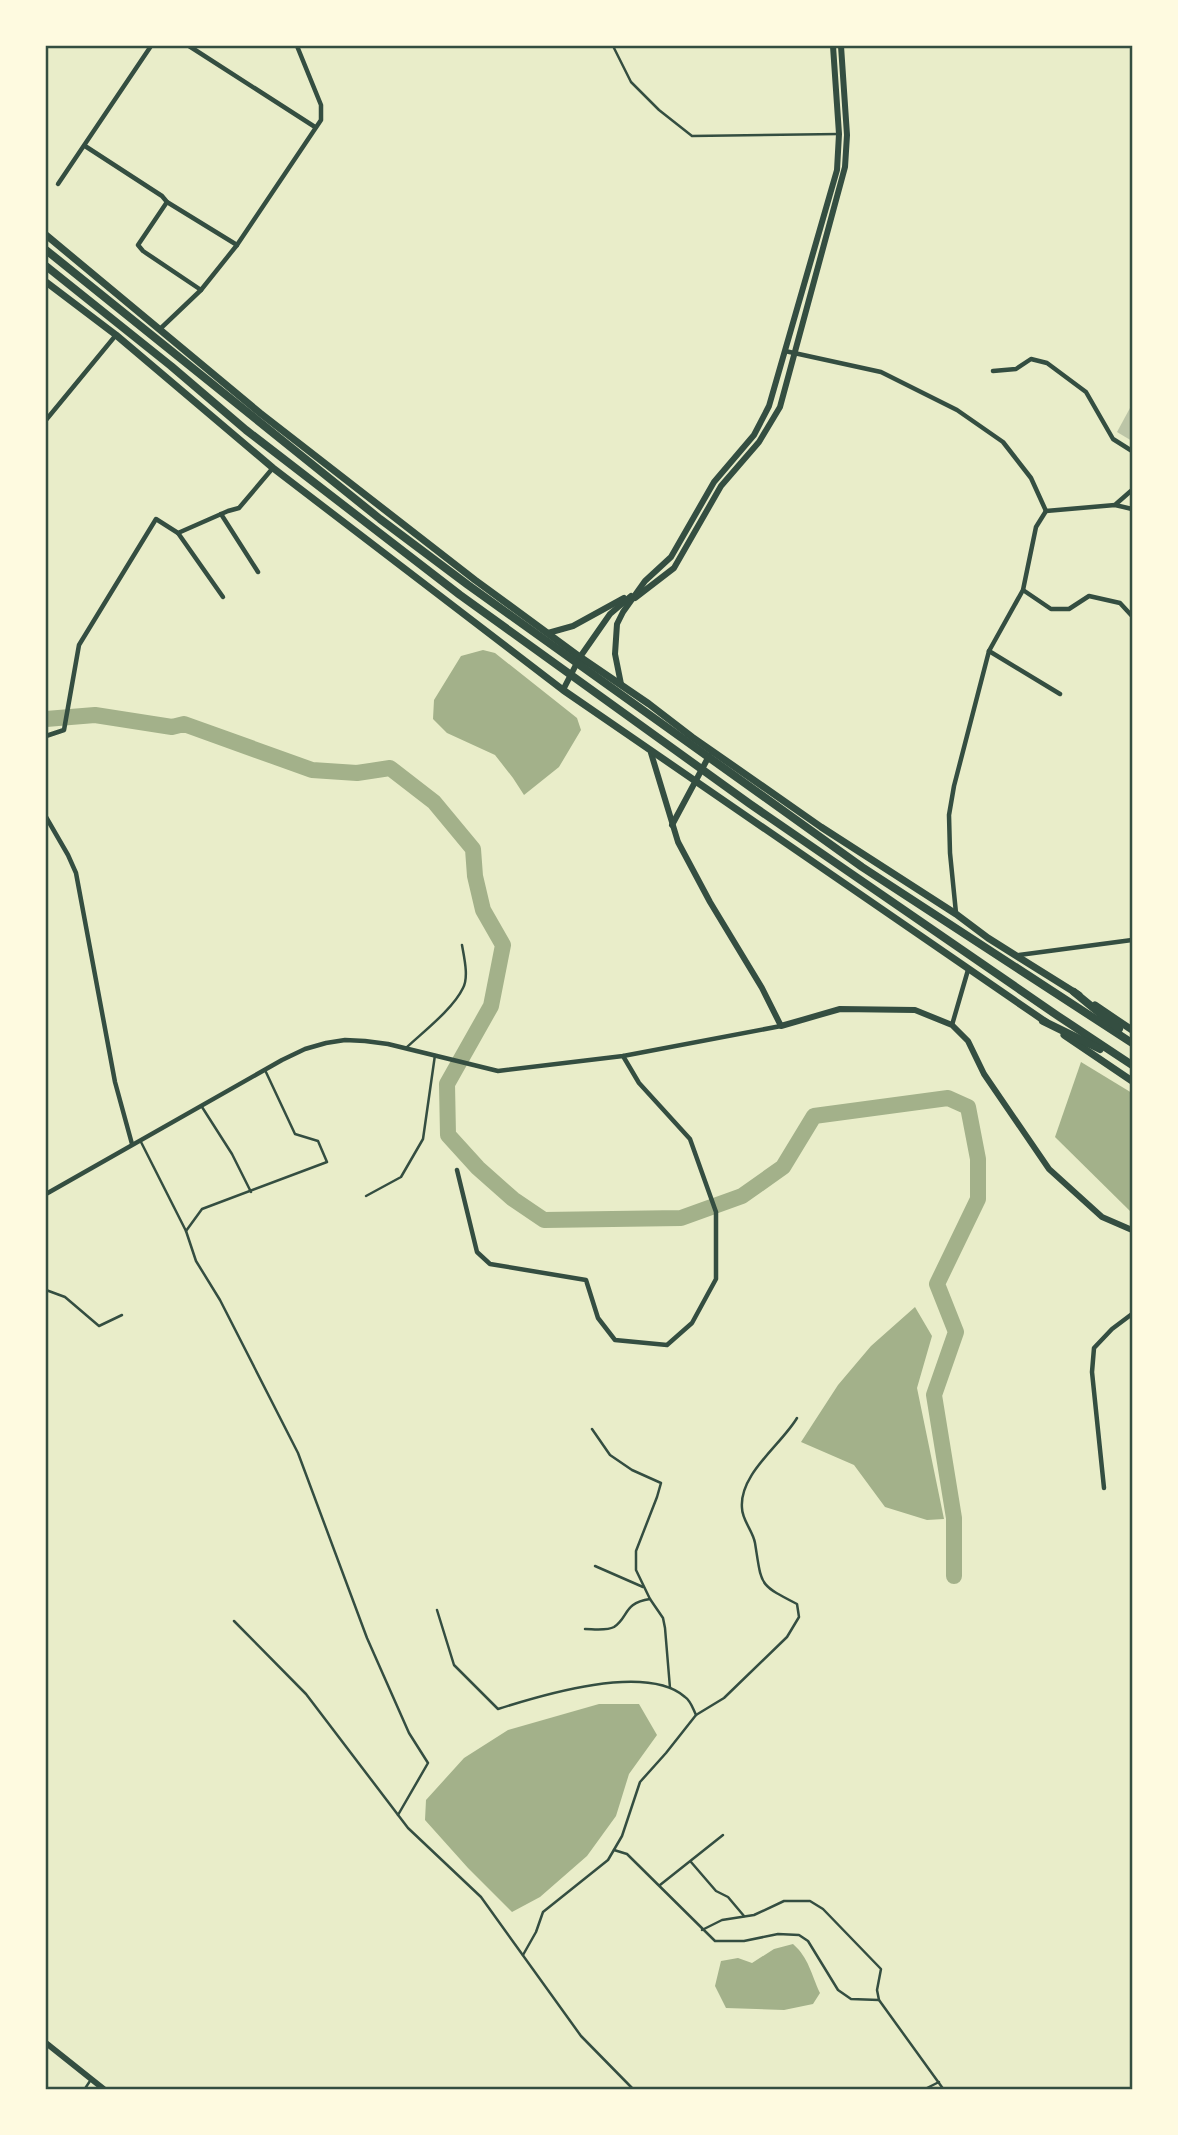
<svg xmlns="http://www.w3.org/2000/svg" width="1178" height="2135" font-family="'Varela Round',sans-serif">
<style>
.water{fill:#a3b18a}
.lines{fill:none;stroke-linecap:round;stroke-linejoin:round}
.river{stroke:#a3b18a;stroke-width:16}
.building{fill:#bcc5a7}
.service{stroke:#344e41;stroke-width:2.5}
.minor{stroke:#344e41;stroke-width:4.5}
.tertiary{stroke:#344e41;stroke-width:6}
.primary{stroke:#344e41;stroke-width:7}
.trunk{stroke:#344e41;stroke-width:8}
.neatline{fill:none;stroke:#344e41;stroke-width:2.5}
</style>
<rect width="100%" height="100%" fill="#e9edc9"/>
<g class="water">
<polygon points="483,650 495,653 577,718 581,730 559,767 524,795 513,778 495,755 447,733 433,719 434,700 461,656"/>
<polygon points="1081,1062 1132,1093 1132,1213 1055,1137"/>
<polygon points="915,1307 932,1336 917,1388 944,1519 927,1520 885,1507 854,1465 801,1442 838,1385 871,1346"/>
<polygon points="599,1704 639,1704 657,1735 629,1774 616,1816 587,1856 540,1897 512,1912 468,1868 425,1820 426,1800 464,1758 508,1730"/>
<path d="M793,1944c16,14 18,30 27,49l-7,11 -29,6 -58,-2 -11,-22 6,-25 17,-3 14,5 22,-14z"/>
</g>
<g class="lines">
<polyline class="river" points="46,719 95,715 172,727 184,724 312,770 357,773 390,768 434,802 473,849 475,876 483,910 503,945 491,1006 447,1084 448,1135 478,1168 513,1199 544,1220 681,1218 742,1196 783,1167 814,1116 948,1098 968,1107 978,1159 978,1199 937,1284 956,1332 934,1395 954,1518 954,1576"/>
</g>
<polygon class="building" points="1130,408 1132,409 1132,441 1117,432"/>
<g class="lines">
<g class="service">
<polyline points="613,46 631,82 659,110 692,136 839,134"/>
<path d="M406,1048c17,-16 47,-39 57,-60 6,-11 1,-31 -1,-43"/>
<polyline points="202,1107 232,1154 251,1192"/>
<polyline points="141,1142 186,1231 196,1261 220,1300 298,1453 367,1638 409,1733 428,1763 398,1815"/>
<polyline points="366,1196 401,1177 423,1139 435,1055"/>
<polyline points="186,1231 202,1209 327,1162 318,1141 295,1134 265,1070"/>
<polyline points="46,1290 65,1297 99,1326 122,1315"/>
<polyline points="592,1429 610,1455 632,1470 661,1483 657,1497 636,1551 636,1570 650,1599 663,1618 665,1628 670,1688"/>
<polyline points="595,1566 643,1587"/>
<path d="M437,1610l17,55 44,44c44,-14 148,-46 187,-12 6,4 8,12 11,18l-30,38 -26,29 -18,54 -14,24 -65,52 -7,20 -13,23"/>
<polyline points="234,1621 306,1694 408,1828 481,1897 581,2036 634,2090"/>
<path d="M585,1629c8,0 22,2 29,-2 15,-10 9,-24 36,-28"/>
<path d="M696,1715l28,-17 63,-61 12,-20 -2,-13c-39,-20 -35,-18 -42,-61 -2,-12 -13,-23 -13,-35 -3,-34 39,-63 55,-90"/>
<polyline points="614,1850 627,1854 715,1941 744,1941 778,1934 799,1935 808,1941 838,1990 851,1999 879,2000"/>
<polyline points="691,1862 716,1891 728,1897 744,1916"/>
<polyline points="660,1885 723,1835"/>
<polyline points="702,1930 722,1920 754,1915 784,1901 810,1901 823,1909 881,1969 877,1990 879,2000 944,2090"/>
<polyline points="84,2090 90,2081"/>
<polyline points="923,2090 939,2082"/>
</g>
<g class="minor">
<polyline points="189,46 315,127"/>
<polyline points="85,146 162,196 167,202 237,245"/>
<polyline points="58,184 151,46"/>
<polyline points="167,202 138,245 143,251 201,290"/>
<polyline points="160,329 201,290 237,245 321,120 321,105 297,46"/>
<polyline points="785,351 881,372 957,410 1003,442 1031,478 1046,511"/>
<polyline points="993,371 1016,369 1031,359 1047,363 1086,392 1113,439 1132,451"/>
<polyline points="46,420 116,335"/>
<polyline points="1116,504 1132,490"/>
<polyline points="1046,511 1115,505 1132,509"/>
<polyline points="221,514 258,572"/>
<polyline points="178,533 223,597"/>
<polyline points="1023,590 1051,609 1069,609 1089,596 1120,603 1132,616"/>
<polyline points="989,651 1060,694"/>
<polyline points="46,736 64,730 79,645 156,519 178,533 228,511 239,508 272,469"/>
<polyline points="46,817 68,855 76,873 115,1082 132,1144"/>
<polyline points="956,913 950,853 949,815 954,786 989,651 1023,590 1036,527 1046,511"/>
<polyline points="1019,955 1132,940"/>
<polyline points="952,1025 968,970"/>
<polyline points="457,1170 477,1252 490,1264 586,1280 598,1318 615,1340 667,1345 692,1323 716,1279 716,1212 690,1139 639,1083 623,1056"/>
<polyline points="46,1194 282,1060 305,1049 326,1043 345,1040 365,1041 388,1044 498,1071 623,1056 781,1026"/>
<polyline points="1104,1488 1092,1372 1094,1348 1112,1329 1132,1314"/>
</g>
<g class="tertiary">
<polyline points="635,598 674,568 721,486 759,442 780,407 845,167 847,135 841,46"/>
<polyline points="548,633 573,626 624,598"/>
<polyline points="621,684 615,654 617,624 623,612 645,581 671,557 714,482 754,435 769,406 837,170 839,134 833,46"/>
<polyline points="563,690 580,657 610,614 631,596"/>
<polyline points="651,753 678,842 710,902 762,988 781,1026 840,1009 915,1010 952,1025 968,1041 984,1074 1049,1169 1102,1217 1132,1230"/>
<polyline points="672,825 709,756"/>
<polyline points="46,2043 105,2090"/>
</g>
<g class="primary">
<polyline points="46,235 260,413 475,580 580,657 649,704 692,737 821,827 956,914 988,938 1079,995"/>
<polyline points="46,282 116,335 273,468 563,690 1046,1022"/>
<polyline points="1095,1005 1132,1030"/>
<polyline points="1064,1035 1132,1081"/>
</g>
<g class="trunk">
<polyline points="46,250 380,519 468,585 862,867 1132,1043"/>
<polyline points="46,266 171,366 246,430 460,595 750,804 1058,1016 1132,1065"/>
<polyline points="1074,992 1119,1029"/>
<polyline points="1043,1021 1100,1049"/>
</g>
</g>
<rect width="1178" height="2135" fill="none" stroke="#fefae0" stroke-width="94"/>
<rect x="47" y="47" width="1084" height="2041" class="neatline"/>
</svg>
